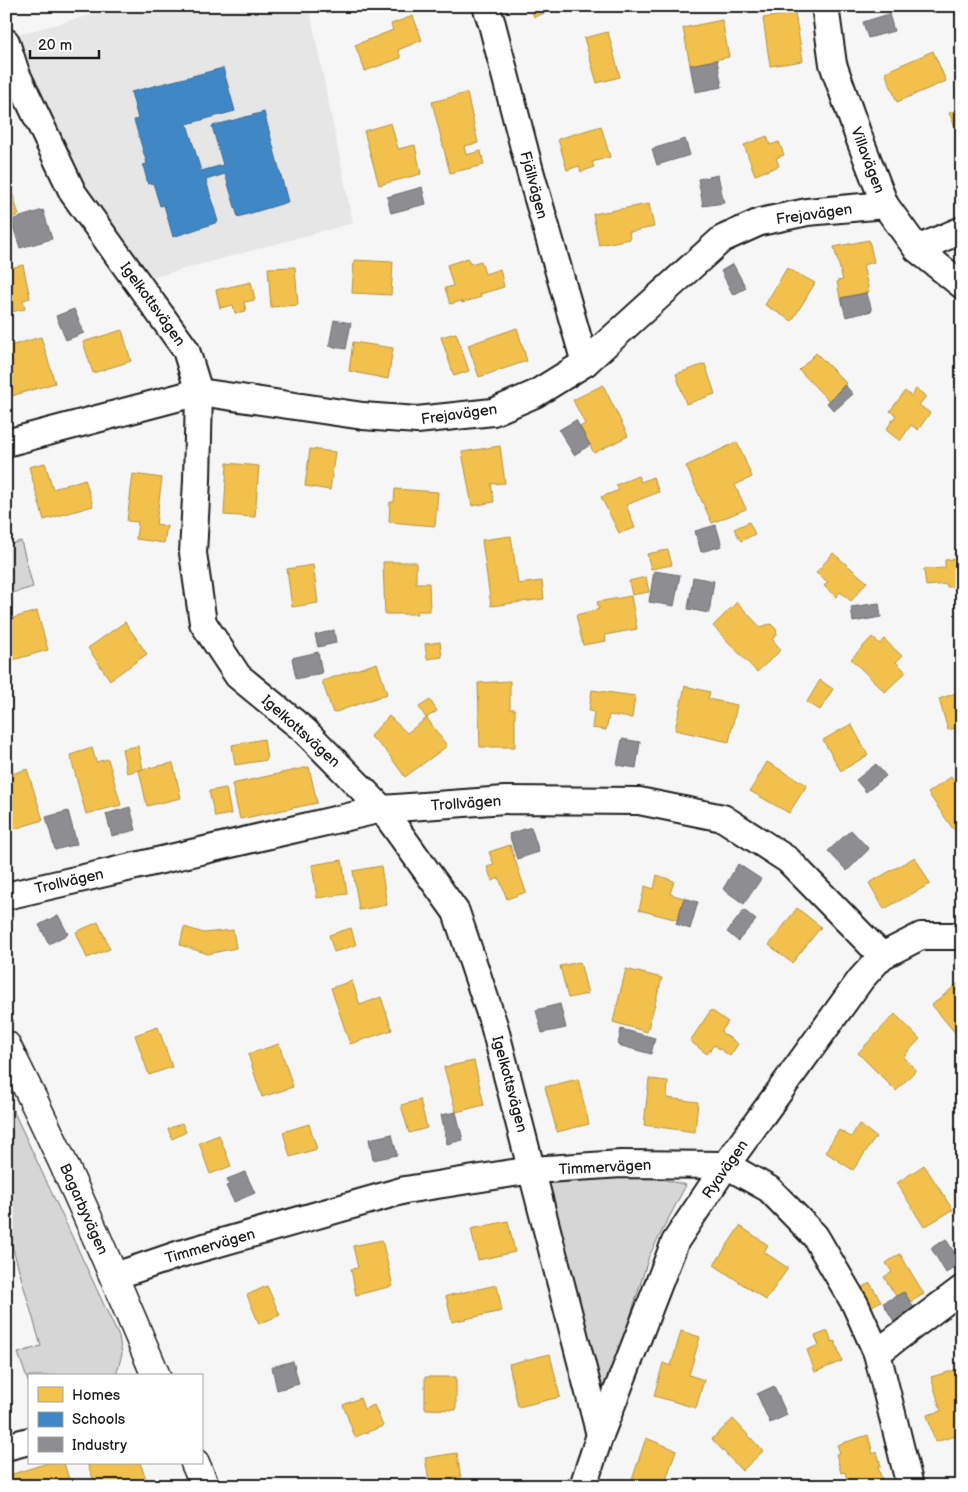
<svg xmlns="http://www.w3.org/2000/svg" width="968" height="1492" font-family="'Balsamiq Sans',sans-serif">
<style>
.built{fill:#e6e6e6}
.green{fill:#d6d6d6;stroke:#797979}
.homes{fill:#f2c14e;stroke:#b2903f}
.schools{fill:#3f88c5;stroke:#346892}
.industry{fill:#8d8d92;stroke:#6b6b6f}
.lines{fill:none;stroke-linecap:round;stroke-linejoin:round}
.street-casing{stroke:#1c1c1c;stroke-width:30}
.secondary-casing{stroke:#1c1c1c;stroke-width:31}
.street{stroke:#fff;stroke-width:26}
.secondary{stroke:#fff;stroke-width:28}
.labels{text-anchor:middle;stroke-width:5;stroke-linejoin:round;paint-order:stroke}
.street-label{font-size:15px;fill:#1c1c1c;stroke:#fff}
</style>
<rect width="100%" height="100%" fill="#f6f6f6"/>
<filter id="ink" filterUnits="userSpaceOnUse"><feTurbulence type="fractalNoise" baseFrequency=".02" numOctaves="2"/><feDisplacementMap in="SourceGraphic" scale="10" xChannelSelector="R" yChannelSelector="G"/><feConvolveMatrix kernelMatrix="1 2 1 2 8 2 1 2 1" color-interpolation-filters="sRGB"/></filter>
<g filter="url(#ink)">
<polygon class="built" points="125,6 309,6 353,223 151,278 80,177 28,79 20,34"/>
<g class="green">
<polygon points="21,541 33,587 6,595 6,545"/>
<polygon points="6,1095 119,1337 122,1354 116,1376 29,1376 29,1384 18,1353 41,1346 6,1225"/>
<polygon points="615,1173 658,1178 686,1185 649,1256 609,1385 600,1396 545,1178"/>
</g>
<g class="homes">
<polygon points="530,6 563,6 534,17"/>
<polygon points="795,13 803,61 770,66 763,18"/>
<polygon points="413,16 422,40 398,50 401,58 365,71 355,45 393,30 391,24"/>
<polygon points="722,20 729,57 690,65 683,28"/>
<polygon points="608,32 620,77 597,83 584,38"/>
<polygon points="933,51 946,81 897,102 885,72"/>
<polygon points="467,93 478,143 464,146 466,155 481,151 484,165 450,173 432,102"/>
<polygon points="962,108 962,139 961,140 949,113"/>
<polygon points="391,123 398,149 415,145 421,174 379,185 364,131"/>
<polygon points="601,126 610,157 592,162 594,167 581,172 579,166 567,170 558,139"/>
<polygon points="767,136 770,145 779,142 784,155 776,158 779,166 755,175 744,145"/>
<polygon points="9,183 19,215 6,219 6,184"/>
<polygon points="649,204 654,227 629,232 630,239 599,245 593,214"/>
<polygon points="869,240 874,262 863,265 869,292 840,298 837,281 843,280 834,247"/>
<polygon points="468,258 470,264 481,261 485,274 500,269 504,287 480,294 481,297 462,303 461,301 450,304 445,288 453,286 447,265"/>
<polygon points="354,260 393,262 391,295 352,293"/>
<polygon points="23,265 30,298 23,300 25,309 6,313 6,269"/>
<polygon points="295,267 298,305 271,307 268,268"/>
<polygon points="787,268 815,283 792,321 765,305"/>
<polygon points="251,282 255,300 244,302 246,311 235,313 233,305 220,308 216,290"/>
<polygon points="517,328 527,361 479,377 468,345"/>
<polygon points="122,330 131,361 93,373 83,342"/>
<polygon points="456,333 469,371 454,376 441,337"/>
<polygon points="41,337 55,383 8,397 6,390 6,347"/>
<polygon points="353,342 393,348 388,379 349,371"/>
<polygon points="816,353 846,383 829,401 799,370"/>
<polygon points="705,364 715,394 686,404 676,374"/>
<polygon points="603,385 628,436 594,453 580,427 585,424 573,400"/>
<polygon points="916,389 926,396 919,405 930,413 918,430 911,425 900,441 886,430 896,415 890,411 905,391 911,396"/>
<polygon points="737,442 752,477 735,485 746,509 712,523 686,466"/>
<polygon points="500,446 505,483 491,484 494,502 472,506 462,452"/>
<polygon points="310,449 335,452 330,490 305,486"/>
<polygon points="45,463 53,489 85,479 93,506 44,520 29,467"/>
<polygon points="227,463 259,466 255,517 224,515"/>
<polygon points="133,474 162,478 156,524 167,526 164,543 136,539 138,522 127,521"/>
<polygon points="638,476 641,482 653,477 659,492 626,505 635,528 619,533 601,497 619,490 616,485"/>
<polygon points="395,489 438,492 435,526 389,522 390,502 394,502"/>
<polygon points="749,522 755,534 741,541 734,529"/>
<polygon points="511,536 518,584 542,581 544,599 491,606 482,540"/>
<polygon points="668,550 672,565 651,569 647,554"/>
<polygon points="833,553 867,582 851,601 840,592 836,597 824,586 828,582 816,573"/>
<polygon points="962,558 962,586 947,587 947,584 926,586 924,569 945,568 945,560"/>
<polygon points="383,562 416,562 416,583 429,583 430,611 417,611 417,614 385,614"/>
<polygon points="313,565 318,603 292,607 287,569"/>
<polygon points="646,577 649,592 632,595 629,581"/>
<polygon points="631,596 637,629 605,635 606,641 583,645 576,615 599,609 597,602"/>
<polygon points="737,602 761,628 766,625 771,624 776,629 777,635 772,639 781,650 757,672 713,626"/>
<polygon points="37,611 48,650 6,662 6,620"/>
<polygon points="125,622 147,654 110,680 88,648"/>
<polygon points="872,637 880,644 884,639 902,656 896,662 906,672 885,692 851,659"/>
<polygon points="440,642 442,657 427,659 425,644"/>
<polygon points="377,663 387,694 333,713 322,681"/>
<polygon points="820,680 833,689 820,710 807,702"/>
<polygon points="510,681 510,709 515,709 515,747 480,747 478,683"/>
<polygon points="685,686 710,692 708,699 737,705 729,742 675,730"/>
<polygon points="592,690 635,696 632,718 609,715 606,730 592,728 594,712 589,711"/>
<polygon points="962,691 962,726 948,730 939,699"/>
<polygon points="430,700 437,711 426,718 419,707"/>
<polygon points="389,716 407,733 427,718 447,746 405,777 387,752 370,736"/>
<polygon points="851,724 868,755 841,771 823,740"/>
<polygon points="264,739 267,760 235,765 232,745"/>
<polygon points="138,746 143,769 127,773 122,749"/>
<polygon points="92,748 96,762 108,759 121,805 86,814 70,755"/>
<polygon points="767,762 807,785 789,813 750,791"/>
<polygon points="173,763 181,798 147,806 139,770"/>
<polygon points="309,767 317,803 240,819 232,784"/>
<polygon points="27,769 43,820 11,830 6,815 6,776"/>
<polygon points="962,773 962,823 953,829 928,793 951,777 953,780"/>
<polygon points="226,788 231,814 215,817 209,791"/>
<polygon points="510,845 526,892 507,899 499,878 492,881 487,867 494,865 489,852"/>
<polygon points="915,857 930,884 884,909 869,883"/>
<polygon points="342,860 347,894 317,898 312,865"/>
<polygon points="381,866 387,905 359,910 353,871"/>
<polygon points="657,875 674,881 670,894 684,898 678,920 639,910 645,886 654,889"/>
<polygon points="797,908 821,927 792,963 769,945"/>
<polygon points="98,922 110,949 87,958 76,932"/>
<polygon points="184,927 204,933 233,930 236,948 208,954 180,945"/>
<polygon points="351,928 356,945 334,952 329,935"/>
<polygon points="580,962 588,994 568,998 560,966"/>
<polygon points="626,969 662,978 647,1032 613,1022"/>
<polygon points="962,980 962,1041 932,1005"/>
<polygon points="352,981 360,1005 381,997 392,1030 350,1044 331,988"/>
<polygon points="711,1010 728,1022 721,1032 738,1044 730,1056 714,1045 707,1054 690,1041"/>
<polygon points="895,1014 920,1039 903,1057 916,1070 896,1091 858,1053"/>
<polygon points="158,1027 172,1067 149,1075 135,1035"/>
<polygon points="279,1044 293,1087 262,1097 248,1054"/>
<polygon points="474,1061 484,1105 456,1112 444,1067"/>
<polygon points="578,1079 589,1124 557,1132 545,1087"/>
<polygon points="649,1079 668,1081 667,1098 698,1102 695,1132 644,1125"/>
<polygon points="420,1100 427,1128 409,1133 401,1105"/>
<polygon points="182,1123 186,1132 172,1139 168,1129"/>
<polygon points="309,1124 317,1149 290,1157 283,1132"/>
<polygon points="859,1124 876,1137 853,1170 825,1152 839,1130 851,1137"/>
<polygon points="219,1135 231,1166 210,1174 199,1143"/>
<polygon points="924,1165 953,1210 924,1227 897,1183"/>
<polygon points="508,1221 515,1252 478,1260 471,1229"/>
<polygon points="740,1226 768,1245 764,1252 788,1268 766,1300 714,1265"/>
<polygon points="382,1240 393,1286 356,1295 351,1269 358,1268 353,1246"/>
<polygon points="900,1254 924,1294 910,1302 904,1292 896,1296 884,1277 892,1272 886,1263"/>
<polygon points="870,1283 881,1301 870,1307 859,1289"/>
<polygon points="497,1285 502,1311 452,1322 446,1296"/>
<polygon points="267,1286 280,1315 259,1324 247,1295"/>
<polygon points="681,1331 700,1337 689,1375 704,1380 696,1408 654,1396 663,1363 671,1366"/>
<polygon points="828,1331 832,1342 835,1341 842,1361 815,1372 807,1350 819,1345 815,1336"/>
<polygon points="550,1354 560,1397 518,1407 509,1364"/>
<polygon points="962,1368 962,1434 935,1442 927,1415 941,1411 931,1377"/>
<polygon points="425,1377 456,1377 456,1410 425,1409"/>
<polygon points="360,1398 364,1409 374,1405 383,1426 355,1437 343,1405"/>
<polygon points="733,1419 763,1451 742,1471 712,1439"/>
<polygon points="868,1435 873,1454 877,1452 881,1466 878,1467 882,1480 861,1486 849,1486 845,1472 841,1473 836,1454 840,1453 837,1445"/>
<polygon points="646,1438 676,1450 664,1486 630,1486"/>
<polygon points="457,1453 462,1486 430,1486 425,1458"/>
<polygon points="48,1463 64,1463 71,1486 6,1486 6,1476"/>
<polygon points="87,1463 140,1463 149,1486 96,1486"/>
</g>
<polygon class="schools" points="223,68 235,111 187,124 201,171 223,165 212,126 264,112 288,202 238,217 225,174 206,180 218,222 173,237 164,205 160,206 153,183 148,184 143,165 147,164 134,120 138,119 131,92"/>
<g class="industry">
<polygon points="414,6 425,6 415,10"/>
<polygon points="889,14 894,31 868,38 863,22"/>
<polygon points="717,60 722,87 695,92 690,65"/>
<polygon points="685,139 690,155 657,165 652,149"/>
<polygon points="718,175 724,203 703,206 698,179"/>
<polygon points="422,187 426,204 391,213 387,197"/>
<polygon points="43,210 52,239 20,248 11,220"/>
<polygon points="733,264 746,288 733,295 721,271"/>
<polygon points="867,293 872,311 846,317 841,298"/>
<polygon points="74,309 84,333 66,340 56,316"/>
<polygon points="334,320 351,323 346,349 329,346"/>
<polygon points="845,385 853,394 834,411 827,403"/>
<polygon points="576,420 590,445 574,455 559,430"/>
<polygon points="716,525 722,546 701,552 695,531"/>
<polygon points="654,571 680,575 674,606 649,602"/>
<polygon points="693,577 714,581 709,613 688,609"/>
<polygon points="879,603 881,617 853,622 851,607"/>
<polygon points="334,630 336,643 318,647 315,635"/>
<polygon points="318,652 322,673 296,679 292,658"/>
<polygon points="622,739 640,742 636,768 617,765"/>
<polygon points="876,764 886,776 866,792 856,780"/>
<polygon points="130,807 136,830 112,836 106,814"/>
<polygon points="68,811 77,844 55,850 46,817"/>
<polygon points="531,827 539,852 517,859 509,834"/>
<polygon points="851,830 869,849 847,871 828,851"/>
<polygon points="738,864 761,879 744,904 723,889"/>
<polygon points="684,898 698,902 690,929 676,924"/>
<polygon points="744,910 756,920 738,941 727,932"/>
<polygon points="58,915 68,934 49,944 39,925"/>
<polygon points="560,1004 566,1028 542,1033 536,1010"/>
<polygon points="621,1029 655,1038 651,1054 618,1045"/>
<polygon points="456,1112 463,1140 447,1144 441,1115"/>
<polygon points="392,1134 397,1155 373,1160 369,1139"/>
<polygon points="245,1172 255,1193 234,1202 226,1186 229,1185 227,1179"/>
<polygon points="946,1239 961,1264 946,1273 931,1248"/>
<polygon points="904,1292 916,1311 895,1323 883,1303"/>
<polygon points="293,1361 299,1384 277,1390 272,1367"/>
<polygon points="774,1386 787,1415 770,1423 757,1394"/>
</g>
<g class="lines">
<defs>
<g id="street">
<polyline points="486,6 492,24 530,171 585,363"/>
<polyline points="825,6 833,64 858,135 885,205 917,249 962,285"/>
<polyline points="6,42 16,73 73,193 186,350 199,392 197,480 193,553 203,623 238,676 304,730 382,809 456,912 494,1025 600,1435"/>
<polyline points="917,249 962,230"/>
<polyline points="6,443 199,392 363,416 417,420 493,412 535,394 585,363 722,239 760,222 807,212 885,205"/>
<polyline points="6,896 382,809 505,800 639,801 723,818 788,860 882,956"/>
<polyline points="115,1276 180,1254 405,1190 532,1170 621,1164 726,1165 769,1189 815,1236 855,1304 877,1353 910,1486"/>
<polyline points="877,1353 962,1289"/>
<polyline points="6,1447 29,1441"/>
<polyline points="583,1486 600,1435 675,1242 726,1165 861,979 882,956 921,936 962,936"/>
</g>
<g id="secondary">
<path d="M6,1045c55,108 103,219 150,331"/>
<polyline points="195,1463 205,1486"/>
</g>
</defs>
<use href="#street" class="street-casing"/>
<use href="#secondary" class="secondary-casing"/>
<use href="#street" class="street"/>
<use href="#secondary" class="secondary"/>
</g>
</g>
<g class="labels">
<g class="street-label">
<text transform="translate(868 160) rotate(69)" y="5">Villavägen</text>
<text transform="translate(534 185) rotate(75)" y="5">Fjällvägen</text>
<text transform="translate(814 214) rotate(-8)" y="5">Frejavägen</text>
<text transform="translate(153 304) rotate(54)" y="5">Igelkottsvägen</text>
<text transform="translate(459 414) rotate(-8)" y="5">Frejavägen</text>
<text transform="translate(301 731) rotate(42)" y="5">Igelkottsvägen</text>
<text transform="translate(466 803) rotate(-4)" y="5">Trollvägen</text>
<text transform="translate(69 881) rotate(-13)" y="5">Trollvägen</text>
<text transform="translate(510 1084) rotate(75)" y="5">Igelkottsvägen</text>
<text transform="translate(605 1167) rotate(-3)" y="5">Timmervägen</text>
<text transform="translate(725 1169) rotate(-55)" y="5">Ryavägen</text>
<text transform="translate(84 1209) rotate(66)" y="5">Bagarbyvägen</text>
<text transform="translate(210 1246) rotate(-16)" y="5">Timmervägen</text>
</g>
</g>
<rect width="968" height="1492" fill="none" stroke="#fff" stroke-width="25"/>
<rect x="12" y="12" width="943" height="1467" fill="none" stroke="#1c1c1c" stroke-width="2" filter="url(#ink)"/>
<rect x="28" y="1374" width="175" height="90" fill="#ffffff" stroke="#a4a4a4"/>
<rect x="38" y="1387" width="25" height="15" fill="#f2c14e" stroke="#a4a4a4"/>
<text x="72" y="1400" font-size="15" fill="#1c1c1c">Homes</text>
<rect x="38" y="1412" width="25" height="15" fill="#3f88c5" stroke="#a4a4a4"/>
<text x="72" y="1424" font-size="15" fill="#1c1c1c">Schools</text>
<rect x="38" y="1437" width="25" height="15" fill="#8d8d92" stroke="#a4a4a4"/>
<text x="72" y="1450" font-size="15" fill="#1c1c1c">Industry</text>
<path d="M30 50v8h69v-8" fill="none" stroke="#1c1c1c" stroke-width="2.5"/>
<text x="38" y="50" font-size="15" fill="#1c1c1c" stroke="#ffffff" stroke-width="4" paint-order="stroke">20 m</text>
</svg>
